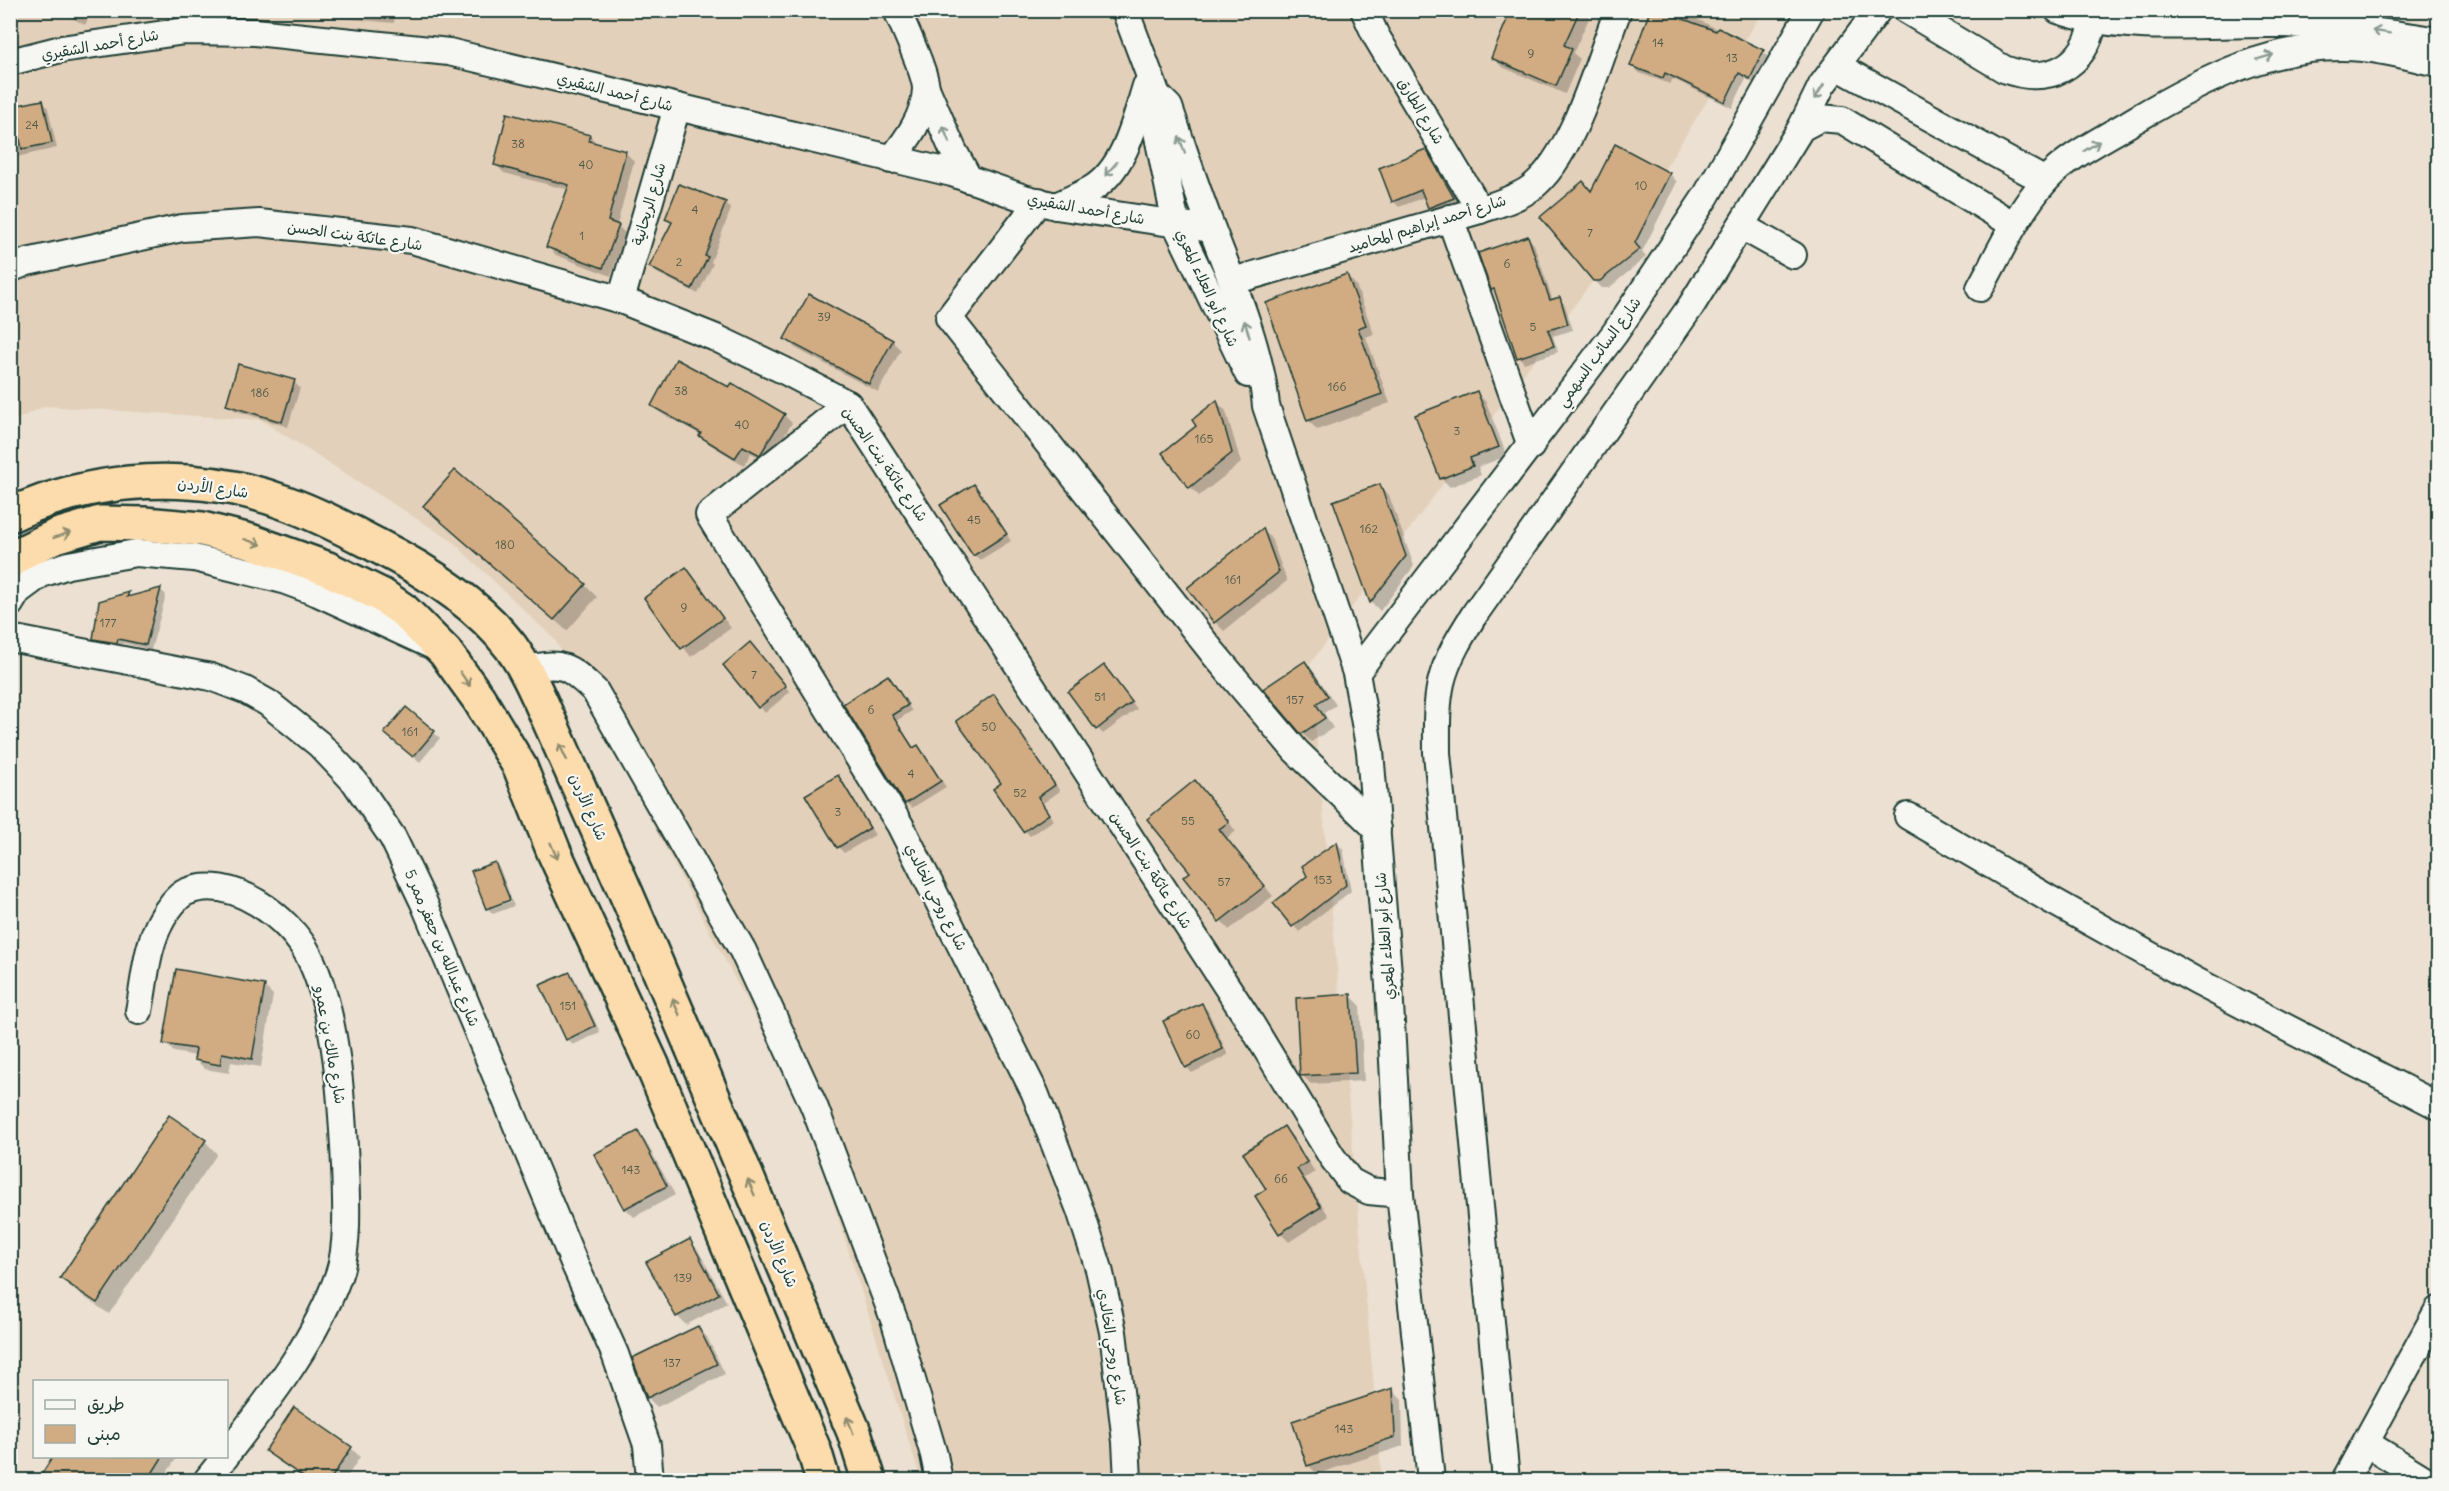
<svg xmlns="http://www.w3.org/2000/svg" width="2449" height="1491" font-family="Delius,'Playpen Sans Arabic',sans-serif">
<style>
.built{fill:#e3d0ba}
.shadow{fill:#0003}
.building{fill:#d1ac83;stroke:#1f3d34;stroke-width:1.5}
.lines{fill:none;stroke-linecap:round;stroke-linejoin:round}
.minor-casing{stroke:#1f3d34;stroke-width:30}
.highway-casing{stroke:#1f3d34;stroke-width:38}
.minor{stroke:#f6f6f2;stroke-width:26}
.highway{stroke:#fcdcac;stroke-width:33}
.oneway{stroke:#8a9a93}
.oneway2{stroke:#8e8c70}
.labels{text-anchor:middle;stroke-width:4.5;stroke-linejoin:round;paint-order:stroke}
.number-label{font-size:12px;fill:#4c5948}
.street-label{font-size:15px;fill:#1f3d34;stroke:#f6f6f2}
</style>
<rect width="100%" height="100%" fill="#ebe0d1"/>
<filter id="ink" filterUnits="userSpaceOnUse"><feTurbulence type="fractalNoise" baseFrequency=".0167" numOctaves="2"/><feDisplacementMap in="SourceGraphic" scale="12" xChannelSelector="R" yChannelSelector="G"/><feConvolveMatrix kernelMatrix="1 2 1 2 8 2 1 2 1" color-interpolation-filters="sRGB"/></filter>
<g filter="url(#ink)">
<polygon class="built" points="11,11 1763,11 1608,260 1310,664 1382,1480 921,1480 803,1107 555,640 452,541 261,420 45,406 11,422"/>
<g class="shadow">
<polygon points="57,10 93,10 85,25"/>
<polygon points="333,10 395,10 394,23 339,18"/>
<polygon points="1515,10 1593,10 1573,53 1580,59 1565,94 1502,67 1493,58"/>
<polygon points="1651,10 1701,10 1697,19 1763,52 1770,59 1757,85 1746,79 1732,108 1673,79 1670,84 1639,73 1632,65"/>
<polygon points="43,102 48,108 57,148 12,158 13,166 10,166 10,111"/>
<polygon points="590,136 599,145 625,152 634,161 617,225 626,234 611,276 556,255 548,247 569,190 504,173 495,164"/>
<polygon points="1615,146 1670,174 1677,182 1642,252 1646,257 1609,288 1602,288 1594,280 1583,183 1592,192"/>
<polygon points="1426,151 1432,157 1458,204 1435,213 1429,208 1425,197 1399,207 1393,201"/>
<polygon points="725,203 731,209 711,262 713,264 698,294 657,273 651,267 673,224 667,219"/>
<polygon points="1528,238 1534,244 1553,301 1559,299 1565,305 1573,330 1553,336 1558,352 1524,363 1519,357 1498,294 1493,289"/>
<polygon points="1347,276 1356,285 1374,334 1366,337 1390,403 1317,430 1308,420"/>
<polygon points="786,339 892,341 901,350 878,392 795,348"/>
<polygon points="294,382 300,388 288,427 234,410 228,404"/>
<polygon points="1477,393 1486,402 1507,456 1478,467 1481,475 1450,487 1441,478"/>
<polygon points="1217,402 1226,411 1241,463 1199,496 1190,487 1199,426"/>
<polygon points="653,406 784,415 792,423 768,462 751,453 744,465 709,444 701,435 661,413"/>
<polygon points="974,485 1011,541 980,560 974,555"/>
<polygon points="1380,486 1389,495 1414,566 1380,611 1371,602 1334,502"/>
<polygon points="425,506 585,585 597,597 567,631"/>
<polygon points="1263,530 1271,538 1287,581 1224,631 1215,622"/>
<polygon points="686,569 731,628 691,657 646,599"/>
<polygon points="161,590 166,595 151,650 123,643 122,648 100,644 95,638 128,594 132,598"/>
<polygon points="756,650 790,692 765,713 725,665"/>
<polygon points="1305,663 1314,672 1336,705 1324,713 1333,728 1311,742 1302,733"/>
<polygon points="1110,673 1137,709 1103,734 1098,729"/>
<polygon points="888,677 912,711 896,721 915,749 918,747 924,753 946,787 912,808 906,803 845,704"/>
<polygon points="994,696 1060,791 1042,804 1054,820 1030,836 1025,831 1003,784"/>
<polygon points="406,709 440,738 420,762 392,738"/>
<polygon points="838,777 844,783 875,835 844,853 838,847"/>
<polygon points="1204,791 1236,831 1227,839 1273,896 1229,930 1185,877 1192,872"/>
<polygon points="1337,844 1343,849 1351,891 1299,932 1275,903 1309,877"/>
<polygon points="495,863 500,869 511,898 488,906 488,909 487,908"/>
<polygon points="512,901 514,906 493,914 488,909"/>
<polygon points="570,973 575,979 600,1032 573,1045 567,1039"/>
<polygon points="264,986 273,995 261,1067 231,1062 229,1073 205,1069 196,1060 196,1056 174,1052 165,1043"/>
<polygon points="1351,996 1360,1005 1364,1081 1311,1084 1302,1075"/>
<polygon points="1202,1005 1208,1011 1228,1055 1192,1073 1186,1067"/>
<polygon points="1284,1128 1293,1137 1315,1172 1305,1178 1329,1216 1289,1242 1280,1233 1268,1189"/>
<polygon points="637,1133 646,1142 675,1195 634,1217 625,1208"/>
<polygon points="205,1141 217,1154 109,1314 74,1290 62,1278"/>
<polygon points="689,1241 698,1250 727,1303 686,1325 677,1316"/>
<polygon points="698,1328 707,1337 725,1374 657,1407 648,1398"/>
<polygon points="1393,1390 1402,1399 1403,1446 1317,1474 1308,1465"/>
<polygon points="295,1410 351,1448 360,1457 345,1480 306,1480 276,1460 267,1451"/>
<polygon points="56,1456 178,1456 162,1480 40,1480"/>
</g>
<g class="building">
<polygon points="1511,10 1580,10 1564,45 1572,49 1556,86 1491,58"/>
<polygon points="1650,10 1659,10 1716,31 1718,28 1764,50 1750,79 1739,73 1725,102 1665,73 1663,78 1630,66"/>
<polygon points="43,100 52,143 22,149 13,106"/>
<polygon points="507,113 590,135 589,141 626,151 608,221 619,225 603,268 546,247 569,185 494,165"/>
<polygon points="1615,144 1670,173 1635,243 1640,249 1600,281 1593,281 1540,217 1583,181 1591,191"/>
<polygon points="1426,149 1454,198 1428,208 1421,190 1392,202 1379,168"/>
<polygon points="679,184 726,202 705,256 708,257 692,289 649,267 672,222 665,219"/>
<polygon points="1528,236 1550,300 1560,297 1568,324 1548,330 1554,346 1517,358 1494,289 1491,290 1478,253"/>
<polygon points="1347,274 1366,325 1358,328 1382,394 1307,421 1266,303"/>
<polygon points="809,294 893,340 869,384 784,339"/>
<polygon points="676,359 729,387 732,383 785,414 760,455 743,446 735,458 699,436 701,433 651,406"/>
<polygon points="238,364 295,380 282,422 226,405"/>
<polygon points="1477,391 1499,447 1470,458 1473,466 1440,479 1415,415"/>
<polygon points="1217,400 1232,453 1189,488 1162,453 1196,426 1192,420"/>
<polygon points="455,470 586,584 554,620 423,506"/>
<polygon points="974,484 1007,534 973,556 940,505"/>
<polygon points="1380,484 1406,556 1370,603 1333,501"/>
<polygon points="1263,528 1279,572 1214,623 1187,588"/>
<polygon points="686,567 723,618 681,649 644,598"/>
<polygon points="161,588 146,645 118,639 117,643 93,639 99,601 129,592 127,597"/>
<polygon points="750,642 786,686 758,708 723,665"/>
<polygon points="1305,661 1328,696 1316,704 1325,718 1301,734 1263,689"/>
<polygon points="1104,665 1132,702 1096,730 1068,692"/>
<polygon points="888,675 908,705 892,715 913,748 918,745 941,781 905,804 843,704"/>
<polygon points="994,694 1055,785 1038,797 1049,814 1023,832 993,789 1001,783 956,721"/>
<polygon points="406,707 435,731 413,757 384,733"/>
<polygon points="838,775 870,828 837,848 805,795"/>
<polygon points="1195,780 1229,822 1219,829 1265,886 1219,922 1183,877 1190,872 1147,819"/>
<polygon points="1337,842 1346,885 1292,927 1273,903 1307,876 1302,866"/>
<polygon points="495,862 510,900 486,909 471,871"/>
<polygon points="176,969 265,985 252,1059 222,1053 220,1065 194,1060 196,1049 163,1044"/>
<polygon points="570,972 595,1026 566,1040 540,985"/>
<polygon points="1351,994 1356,1073 1300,1076 1296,998"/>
<polygon points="1202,1003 1223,1049 1185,1068 1163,1021"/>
<polygon points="169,1115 206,1140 97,1303 60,1278"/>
<polygon points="1284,1126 1307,1162 1297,1169 1321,1207 1279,1234 1255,1196 1266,1189 1243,1153"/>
<polygon points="638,1131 667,1186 624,1209 594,1154"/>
<polygon points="690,1239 719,1294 676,1317 646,1262"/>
<polygon points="698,1326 717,1364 647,1398 632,1358"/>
<polygon points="1393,1388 1395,1437 1307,1466 1292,1421"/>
<polygon points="294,1407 352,1447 330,1480 308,1480 265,1451"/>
<polygon points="53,1456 163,1456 148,1480 38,1480"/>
</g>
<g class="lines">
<defs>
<g id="minor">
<path d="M1125,10l32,85 12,12c14,41 27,82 43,122 20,53 49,120 54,177l90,267 14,78 19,234 11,209 31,286"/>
<polyline points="1364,10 1376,36 1480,210"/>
<path d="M1906,10l98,59c45,17 81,-2 90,-49"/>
<path d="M2058,10c69,24 147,13 218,14 55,0 108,8 162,17"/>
<polyline points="10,62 61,49 185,31 255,32 449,52 952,173 1024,198 1056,206 1211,229"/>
<polyline points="1837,66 2045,181"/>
<polyline points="926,88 953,150 969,179"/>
<polyline points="1157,95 1153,112 1176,224 1248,374"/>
<polyline points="1801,128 1822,85 1878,10"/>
<path d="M891,160c16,-20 34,-44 35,-71 0,-16 -22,-61 -29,-79"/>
<polyline points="1039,201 949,318 1214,654 1296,751 1377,829"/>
<path d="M1056,206c11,-5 23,-10 34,-16 35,-20 45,-69 56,-104"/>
<polyline points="1450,218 1531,446"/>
<polyline points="1741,226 1793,255"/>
<polyline points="10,269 27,262 182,228 259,223 412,240 621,300 716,338 783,370 848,404 1248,1019 1332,1157 1350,1181 1369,1191 1400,1194"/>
<path d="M1233,281l247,-71c17,-6 36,-11 51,-22 42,-31 68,-128 87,-178"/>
<path d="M1980,288c20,-36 38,-77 66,-108 23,-25 58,-41 87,-59 71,-42 144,-81 230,-73 25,2 51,10 75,15"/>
<polyline points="621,300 677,107"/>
<polyline points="848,404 709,515 900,825 1035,1093 1080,1210 1099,1269 1113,1332 1126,1442 1128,1480"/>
<polyline points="10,604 18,591 41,574 68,565 136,553 194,558 283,580 318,593 431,645"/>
<polyline points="10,638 211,677 245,690 268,703 319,744 355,782 393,838 424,903 575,1265 615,1354 647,1445 650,1480"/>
<path d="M525,669c38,-7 41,-5 70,22l148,260 71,155 81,216 39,133 5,25"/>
<polyline points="1356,673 1615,333 1706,196 1811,10"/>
<polyline points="1908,816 2051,900 2196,981 2438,1106"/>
<path d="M139,1011c6,-30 7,-65 23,-92 5,-9 15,-23 24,-27 45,-19 104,26 123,64 28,56 33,148 36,210 1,32 4,78 -6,108 -24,68 -70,125 -113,181"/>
<polyline points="2366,1443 2426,1480"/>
<polyline points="207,1480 226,1456"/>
<path d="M1506,1480l-69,-727c0,-24 -1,-47 4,-70 6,-26 21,-49 35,-71l215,-306 110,-178 19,-10 22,2 172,105"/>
<polyline points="2345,1480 2438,1310"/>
</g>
<g id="highway">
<path d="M10,515c85,-40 189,-45 276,-12 31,11 61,27 90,42 49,25 102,58 135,102 18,25 29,54 42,82 23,51 46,103 69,155 79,182 155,365 232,548l15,48"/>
<polyline points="10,562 21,553 56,536 100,523 144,524 202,529 250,541 328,569 381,595 403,610 445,652 479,699 520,767 554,852 653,1067 814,1450 823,1480"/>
</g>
</defs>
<use href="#minor" class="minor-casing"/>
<use href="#highway" class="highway-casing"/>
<use href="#minor" class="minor"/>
<use href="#highway" class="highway"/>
</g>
<defs><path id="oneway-shaft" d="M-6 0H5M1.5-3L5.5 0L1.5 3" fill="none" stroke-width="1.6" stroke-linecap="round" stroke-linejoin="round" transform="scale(1.5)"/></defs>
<g class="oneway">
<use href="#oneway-shaft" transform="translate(2381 32) rotate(-171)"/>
<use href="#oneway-shaft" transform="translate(2265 57) rotate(-17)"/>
<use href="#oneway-shaft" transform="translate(1819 92) rotate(122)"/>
<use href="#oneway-shaft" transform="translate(946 134) rotate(-112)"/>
<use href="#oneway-shaft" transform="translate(1182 145) rotate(-109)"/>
<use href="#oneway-shaft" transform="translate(2092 146) rotate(-32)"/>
<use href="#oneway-shaft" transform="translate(1111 169) rotate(131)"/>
<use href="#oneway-shaft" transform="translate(1247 329) rotate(-107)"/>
</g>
<g class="oneway2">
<use href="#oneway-shaft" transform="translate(62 535) rotate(-19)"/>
<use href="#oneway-shaft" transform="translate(253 542) rotate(18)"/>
<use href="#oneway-shaft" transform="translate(465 679) rotate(55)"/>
<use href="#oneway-shaft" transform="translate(563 752) rotate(-115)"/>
<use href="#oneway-shaft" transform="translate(554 851) rotate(67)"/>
<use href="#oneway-shaft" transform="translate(676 1007) rotate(-114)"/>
<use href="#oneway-shaft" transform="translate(751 1187) rotate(-113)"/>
<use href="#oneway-shaft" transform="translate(850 1425) rotate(-112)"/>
</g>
</g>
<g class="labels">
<g class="number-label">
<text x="1658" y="47">14</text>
<text x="1531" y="58">9</text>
<text x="1732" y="62">13</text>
<text x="32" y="129">24</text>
<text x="518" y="148">38</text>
<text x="586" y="169">40</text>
<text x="1641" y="190">10</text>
<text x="695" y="214">4</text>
<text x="1590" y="237">7</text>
<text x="582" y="240">1</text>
<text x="679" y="266">2</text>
<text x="1507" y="268">6</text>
<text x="824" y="321">39</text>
<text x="1533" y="331">5</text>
<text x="1337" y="391">166</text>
<text x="681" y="395">38</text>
<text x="260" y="397">186</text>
<text x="742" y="429">40</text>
<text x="1457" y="435">3</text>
<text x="1204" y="443">165</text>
<text x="974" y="524">45</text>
<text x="1369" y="533">162</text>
<text x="505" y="549">180</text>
<text x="1233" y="584">161</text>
<text x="684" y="612">9</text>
<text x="108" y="627">177</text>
<text x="754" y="679">7</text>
<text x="1100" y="701">51</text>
<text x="1295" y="704">157</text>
<text x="871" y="714">6</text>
<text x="989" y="731">50</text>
<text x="410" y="736">161</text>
<text x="911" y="778">4</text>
<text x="1020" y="797">52</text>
<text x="838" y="816">3</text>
<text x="1188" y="825">55</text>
<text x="1323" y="884">153</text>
<text x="1224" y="886">57</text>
<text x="568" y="1010">151</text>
<text x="1193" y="1039">60</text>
<text x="631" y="1174">143</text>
<text x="1281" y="1183">66</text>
<text x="683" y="1282">139</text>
<text x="672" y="1367">137</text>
<text x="1344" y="1433">143</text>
</g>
<g class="street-label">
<text transform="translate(100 45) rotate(-10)" y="5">شارع أحمد الشقيري</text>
<text transform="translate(615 92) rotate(14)" y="5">شارع أحمد الشقيري</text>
<text transform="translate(1421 111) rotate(59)" y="5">شارع الطارق</text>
<text transform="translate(649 204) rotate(-74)" y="5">شارع الريحانية</text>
<text transform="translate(1086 209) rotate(10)" y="5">شارع أحمد الشقيري</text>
<text transform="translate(1427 224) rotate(-17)" y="5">شارع أحمد إبراهيم المحاميد</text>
<text transform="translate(355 236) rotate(8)" y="5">شارع عاتكة بنت الحسن</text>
<text transform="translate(1207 288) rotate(65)" y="5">شارع أبو العلاء المعري</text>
<text transform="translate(1599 352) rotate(-54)" y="5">شارع السائب السهمي</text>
<text transform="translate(885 464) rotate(55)" y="5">شارع عاتكة بنت الحسن</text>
<text transform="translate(213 488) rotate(8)" y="5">شارع الأردن</text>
<text transform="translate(588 807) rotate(66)" y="5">شارع الأردن</text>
<text transform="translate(1151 870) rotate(57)" y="5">شارع عاتكة بنت الحسن</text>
<text transform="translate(936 897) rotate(63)" y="5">شارع روحي الخالدي</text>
<text transform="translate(1385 936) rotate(-94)" y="5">شارع أبو العلاء المعري</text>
<text transform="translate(442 948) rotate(67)" y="5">شارع عبدالله بن جعفر ممر 5</text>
<text transform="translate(330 1045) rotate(80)" y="5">شارع مالك بن عمرو</text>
<text transform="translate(779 1254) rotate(67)" y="5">شارع الأردن</text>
<text transform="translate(1112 1347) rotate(81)" y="5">شارع روحي الخالدي</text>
</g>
</g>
<rect width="2449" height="1491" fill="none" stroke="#f6f6f2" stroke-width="36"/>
<rect x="18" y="18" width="2413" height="1455" fill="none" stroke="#1f3d34" stroke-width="2" filter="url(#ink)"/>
<rect x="33" y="1380" width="195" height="78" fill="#f6f6f2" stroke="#a0aca6" stroke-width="1.5"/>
<rect x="45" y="1400" width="30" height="9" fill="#f6f6f2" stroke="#a0aca6" stroke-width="1.5"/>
<text x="87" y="1410" font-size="18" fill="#1f3d34">طريق</text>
<rect x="45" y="1425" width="30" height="18" fill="#d1ac83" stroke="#a0aca6" stroke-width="1.5"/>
<text x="87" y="1440" font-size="18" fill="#1f3d34">مبنى</text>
</svg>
